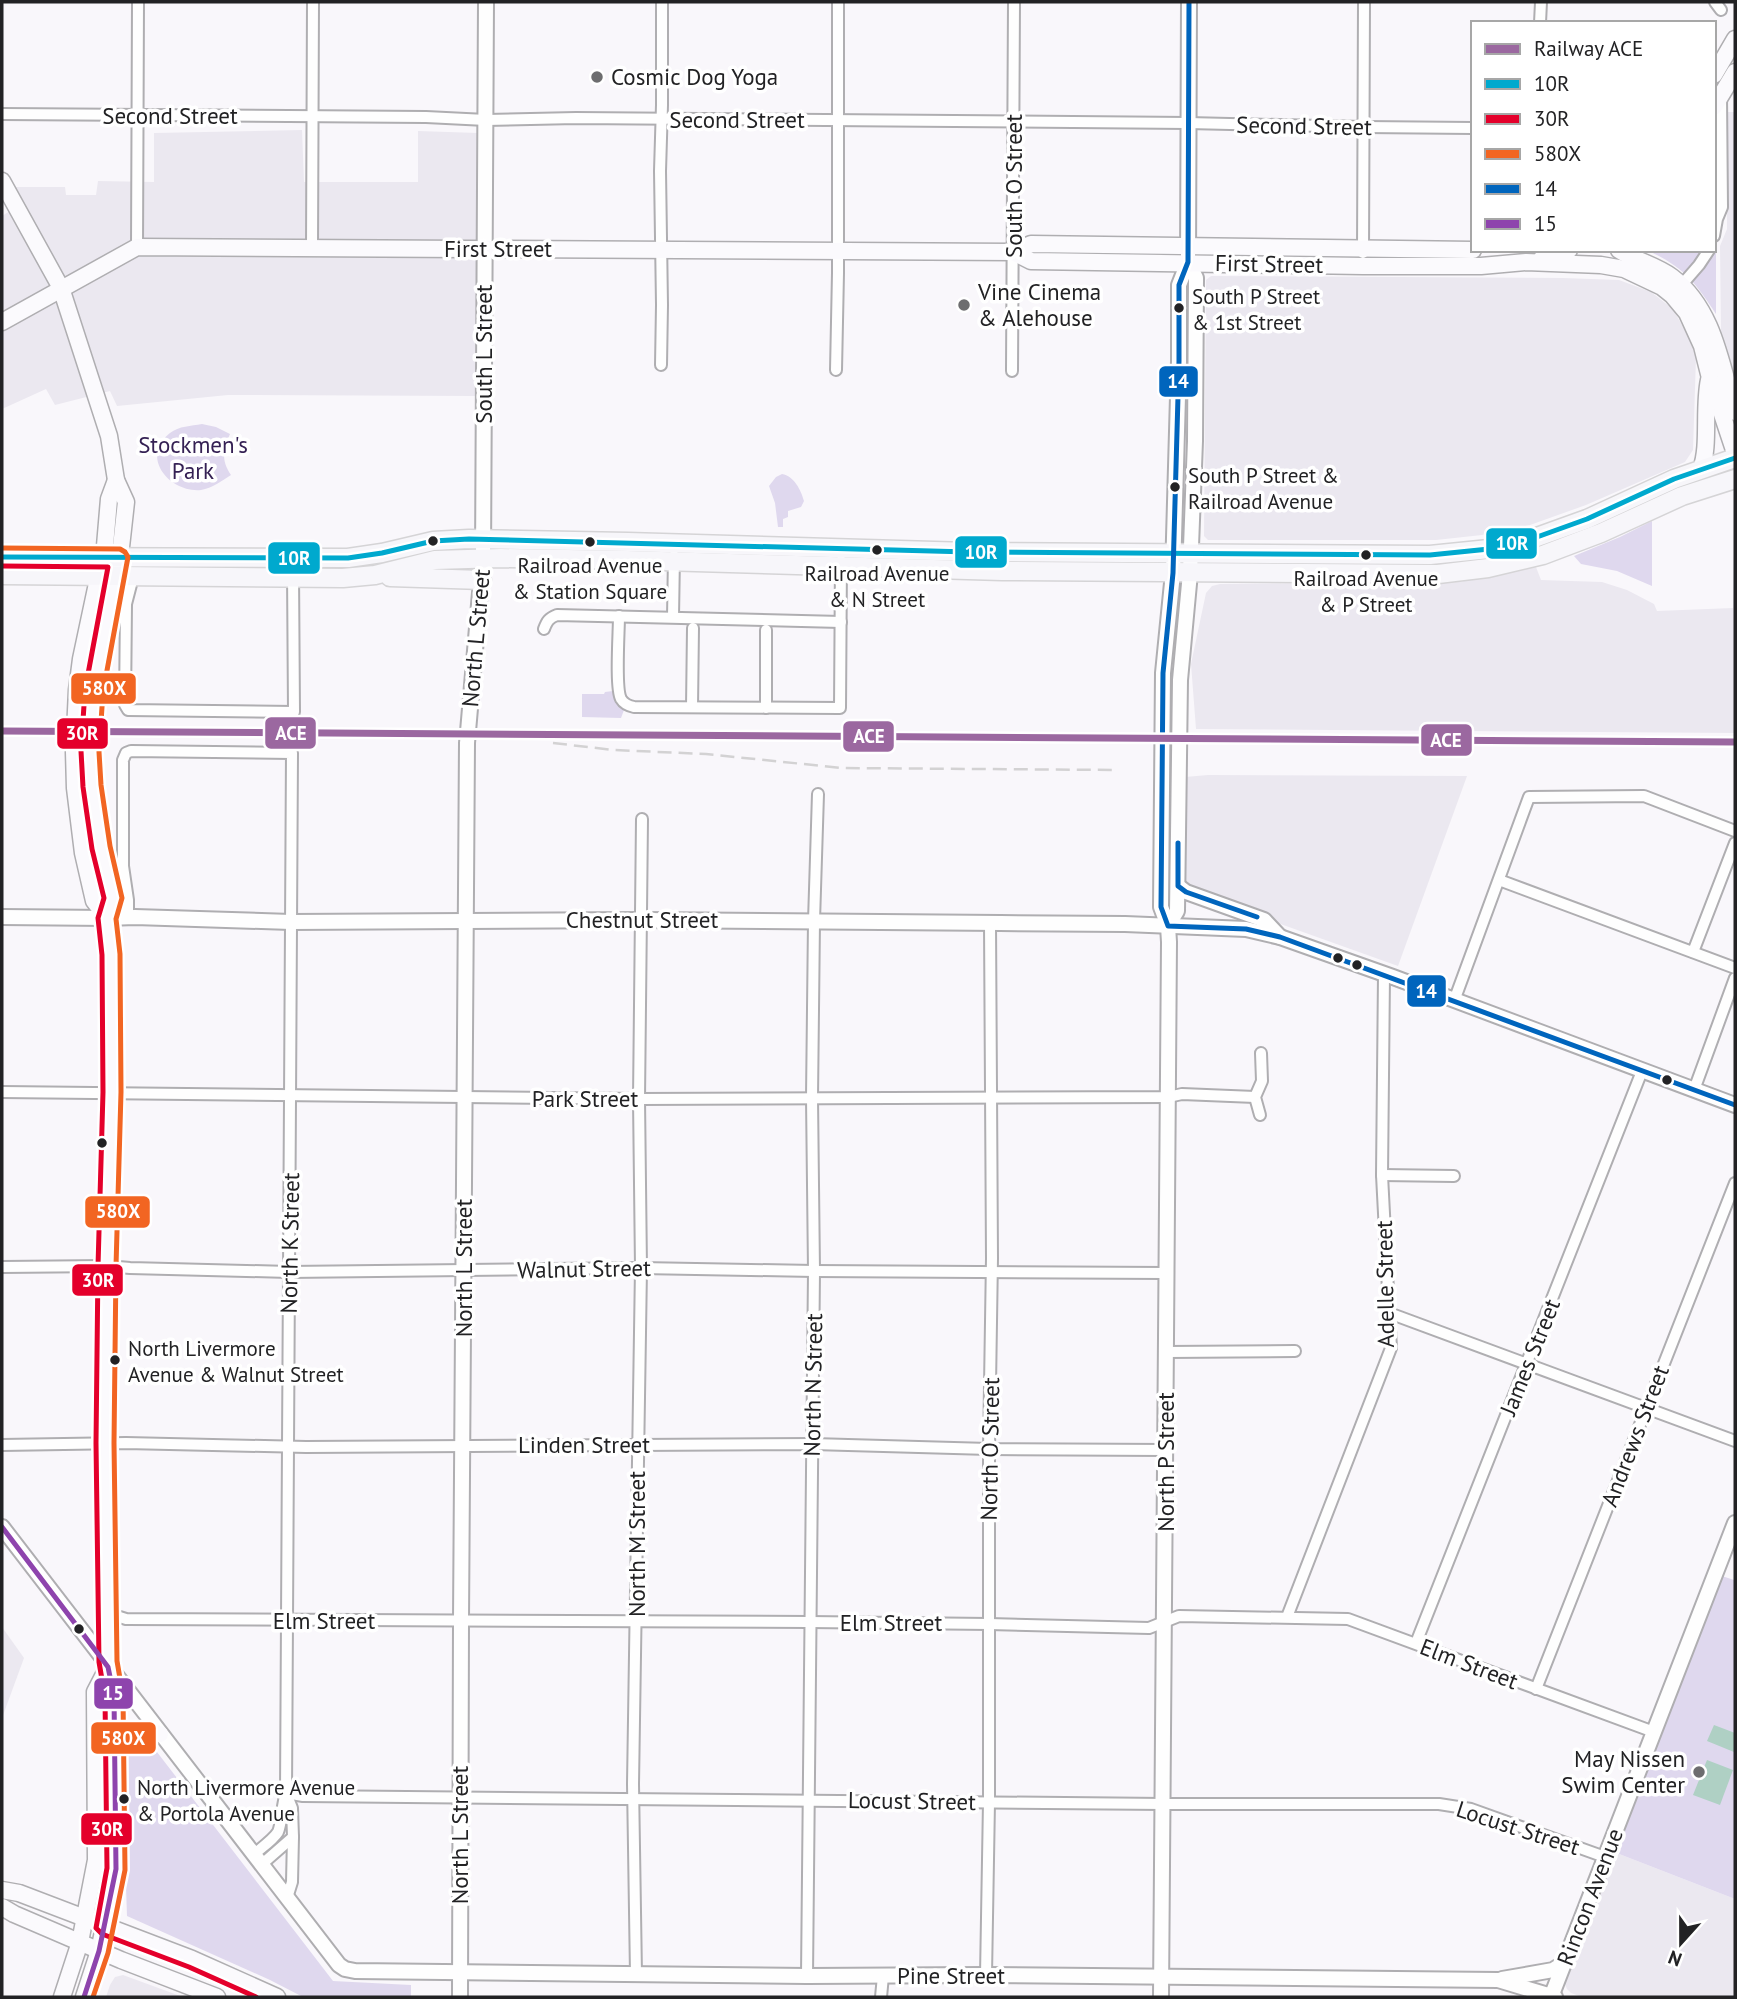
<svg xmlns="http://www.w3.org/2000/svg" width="1737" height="1999" font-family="'PT Sans',sans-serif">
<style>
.built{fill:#ebe8f0}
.green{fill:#dfd8ee}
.water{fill:#afd0c4}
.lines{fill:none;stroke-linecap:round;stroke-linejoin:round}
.minor-casing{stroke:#afaeb1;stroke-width:14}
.tertiary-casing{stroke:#afaeb1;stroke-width:18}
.secondary-casing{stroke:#afaeb1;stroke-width:19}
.primary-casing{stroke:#d5d4d6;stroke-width:21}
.minor{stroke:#fefefe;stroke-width:10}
.tertiary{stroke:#fefefe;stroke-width:14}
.secondary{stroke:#fbfafd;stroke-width:16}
.primary{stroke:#f7f6fa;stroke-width:18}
.rail{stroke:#d3d2d3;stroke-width:2.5;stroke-dasharray:14 7;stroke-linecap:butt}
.bus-1-casing{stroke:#fff;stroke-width:10}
.bus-2-casing{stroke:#fff;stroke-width:10}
.bus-3-casing{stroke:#fff;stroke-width:10}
.bus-4-casing{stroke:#fff;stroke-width:10}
.bus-5-casing{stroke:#fff;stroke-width:10}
.bus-1{stroke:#00a9ce;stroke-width:5}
.bus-2{stroke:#e4002b;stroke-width:5}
.bus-3{stroke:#f26522;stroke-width:5}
.bus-4{stroke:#0065bd;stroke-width:5}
.bus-5{stroke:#8e44ad;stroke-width:5}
.rail-1-casing{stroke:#fff;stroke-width:12}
.rail-1{stroke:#9b68a0;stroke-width:7}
.poi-dot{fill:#6d6d6f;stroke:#fff;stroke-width:2.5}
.bus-dot{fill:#222224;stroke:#fff;stroke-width:2.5}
.labels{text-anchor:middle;stroke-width:7;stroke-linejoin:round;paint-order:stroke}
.bus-label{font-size:21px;fill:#222224;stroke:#fff;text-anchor:start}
.poi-label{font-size:23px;fill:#222224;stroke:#fff;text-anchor:start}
.street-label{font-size:23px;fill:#222224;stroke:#fff}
.park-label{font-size:23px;fill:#352154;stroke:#fff}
.line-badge{stroke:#fff;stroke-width:2.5}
.badge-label{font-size:19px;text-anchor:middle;font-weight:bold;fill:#fff}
</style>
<rect width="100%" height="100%" fill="#f9f7fb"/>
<g class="built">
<polygon points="1727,112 1735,112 1735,391 1722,345 1721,330 1720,246 1727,229"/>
<polygon points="302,130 304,182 418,182 418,131 478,133 475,396 228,395 117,406 110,391 55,405 46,389 2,409 2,216 24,202 15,187 65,187 66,195 96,195 98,181 154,182 154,133"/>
<polygon points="1211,276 1563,278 1619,280 1651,292 1673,309 1688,336 1696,357 1693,450 1685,462 1586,505 1530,525 1482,535 1436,540 1208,540 1204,536 1206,280"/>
<polygon points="1735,501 1735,733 1196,729 1191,664 1206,593 1212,586 1220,584 1459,582 1536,567 1541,580 1602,582 1627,590 1654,604 1657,611 1733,608"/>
<polygon points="1208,775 1467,776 1398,966 1194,893 1185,886 1184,873 1185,777"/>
<polygon points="2,1627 24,1658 2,1718"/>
<polygon points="1614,1852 1735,1899 1735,1997 1582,1997 1571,1993 1567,1989 1564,1982 1566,1976"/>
<polygon points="123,1975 183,1997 106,1997 110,1985 115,1977"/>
</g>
<g class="green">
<path d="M1714,245l2,9v60c-20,-31 -34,-49 -70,-64h68z"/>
<path d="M202,424l14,3 14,7c-7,16 -9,26 1,41 -9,6 -19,13 -30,15 -31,3 -62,-33 -31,-57 9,-7 21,-7 32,-9z"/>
<path d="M782,474c12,2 19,16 22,27l-3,6 -13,4v6l-5,2v8h-5l-3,-24 -6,-17 7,-9z"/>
<polygon points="1652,521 1652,586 1617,571 1581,564 1574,556 1620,537"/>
<polygon points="613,691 616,702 624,710 621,718 582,717 582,694 604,694 605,692"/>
<polygon points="1722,1576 1734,1580 1735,1578 1735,1899 1614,1852"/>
<polygon points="137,1726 333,1981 411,1985 411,1997 303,1997 270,1980 127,1916 121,1736"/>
</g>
<g class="water">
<polygon points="1714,1725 1735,1733 1734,1752 1707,1741"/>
<polygon points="1707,1760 1733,1770 1720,1805 1693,1795"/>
</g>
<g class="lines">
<defs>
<g id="minor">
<polyline points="1715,2 1721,10"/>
<polyline points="1540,23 1541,2"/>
<polyline points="2,114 426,117 486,120 576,118 1188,123 1364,127 1473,128"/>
<polyline points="1714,236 1717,219 1722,207 1721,96"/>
<polyline points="137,247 138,2"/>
<polyline points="312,247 313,2"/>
<polyline points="1363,253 1364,2"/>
<polyline points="1679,288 1699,265 1709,250"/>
<polyline points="661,365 662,305 660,171 662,105 662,2"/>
<polyline points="836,370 838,273 838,2"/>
<polyline points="1012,371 1014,2"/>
<polyline points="133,577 126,604 125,705 128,710 294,712 293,572"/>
<path d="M619,616c0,16 -4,72 2,83 3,5 8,7 13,8l206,1 1,-147"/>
<polyline points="673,617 674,556"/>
<path d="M544,629c3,-8 5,-11 13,-14l284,7"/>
<polyline points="692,707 693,628"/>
<polyline points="766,708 766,630"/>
<polyline points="1499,880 1735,968"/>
<polyline points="128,917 128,900 123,866 123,760 126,753 131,751 292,753 286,1793 292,1808 293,1837 292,1882 287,1898"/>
<polyline points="1693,952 1735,843"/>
<polyline points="1454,1001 1529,797 1644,796 1735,831"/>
<polyline points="1694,1090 1735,978"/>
<polyline points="2,1092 639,1099 1168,1097 1182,1094 1255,1097"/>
<polyline points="1260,1115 1255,1097 1262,1081 1261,1053"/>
<polyline points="1382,1175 1454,1176"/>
<polyline points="2,1267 107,1266 130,1268 289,1272 641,1268 814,1271 1166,1273"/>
<polyline points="1389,1313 1735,1441"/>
<polyline points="1167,1352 1295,1351"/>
<polyline points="2,1445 126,1443 306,1447 813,1444 989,1449 1166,1450"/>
<polyline points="107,1613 126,1619 809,1622 989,1624 1149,1628 1179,1616 1348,1619 1654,1732"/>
<polyline points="1287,1617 1391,1348 1382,1175 1384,975"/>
<polyline points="1416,1643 1642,1071"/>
<polyline points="1536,1689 1735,1183"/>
<polyline points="286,1793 303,1796 1164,1804 1439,1804 1471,1809 1605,1857"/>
<path d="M253,1855c8,-7 20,-15 25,-23 4,-9 4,-28 8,-39"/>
<polyline points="261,1865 293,1837"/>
<polyline points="636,1975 633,1784 641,1268 639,1099 642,819"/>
<polyline points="986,1975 989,1802 989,1449 992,1258 990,923"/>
<polyline points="807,1976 814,1271 812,1098 814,921 818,794"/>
<polyline points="881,1997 883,1976"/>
</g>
<g id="tertiary">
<polyline points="1178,886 1186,892 1264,920 1280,937"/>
<polyline points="2,917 107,918 135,917 291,922 642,920 1000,923 1125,924 1246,929 1280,937 1393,977 1735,1105"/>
<polyline points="1168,926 1177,911 1180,680 1190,573 1195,441 1196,278 1188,262"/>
<polyline points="2,1527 339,1965 345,1969 355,1971 807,1976 986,1975 1498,1980 1555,1997"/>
<polyline points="1502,1979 1553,1970 1564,1963"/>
<polyline points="460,1997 461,1621 467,743 483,558 486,2"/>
<polyline points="1161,1997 1169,942 1168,926 1161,907 1163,673 1173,573 1179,361 1179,285 1188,262 1189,2"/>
<polyline points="1551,1997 1735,1523"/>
</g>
<g id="secondary">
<polyline points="1714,75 1735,39"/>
<polyline points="1714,107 1735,72"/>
<polyline points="2,181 61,288 109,436 116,480 126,502 121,547 111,592 94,691 90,752 92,786 101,848 113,898 107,918 111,954 112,1092 107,1266 105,1443 108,1662 114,1696 116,1869 99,1951 84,1997"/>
<path d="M1619,250c17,11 37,15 53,27 42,32 49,88 63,135"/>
<polyline points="1013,252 1031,261 1363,266 1481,266 1526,262 1601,265 1624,269 1662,287 1672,295 1687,313 1702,346 1710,378 1735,453"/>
<polyline points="1542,258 1569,250"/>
<polyline points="2,322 137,247 1013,252 1031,244 1473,250"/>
<path d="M1701,469c9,-23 2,-61 8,-89"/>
<polyline points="107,918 94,901 83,853 75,788 74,752 77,690 81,659 105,546 109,499 116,480"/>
<path d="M114,1746c17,-20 22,-17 46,-12"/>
<polyline points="2,1890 19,1893 192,1959 277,1997"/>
<polyline points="2,1907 14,1914 121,1960 217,1997"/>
<polyline points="62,1997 80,1942 96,1860 95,1692 108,1667"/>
</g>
<g id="primary">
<polyline points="2,557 348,558 382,553 433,541 469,539 628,542 969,552 1430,555 1489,549 1537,537 1587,519 1674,479 1735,458"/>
<polyline points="2,575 343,578 375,575 435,560 501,558 627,560 1002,571 1438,574 1488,568 1543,555 1601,533 1682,496 1735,479"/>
<polyline points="390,577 482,580"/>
</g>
</defs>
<use href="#minor" class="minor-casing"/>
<use href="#tertiary" class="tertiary-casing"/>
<use href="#secondary" class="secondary-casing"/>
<use href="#primary" class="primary-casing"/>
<use href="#minor" class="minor"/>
<use href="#tertiary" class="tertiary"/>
<use href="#secondary" class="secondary"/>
<use href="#primary" class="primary"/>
<polyline class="rail" points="553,743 614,750 706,754 842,768 1117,770"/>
<defs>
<polyline id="bus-1" points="2,557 348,558 382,553 433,541 469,539 969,552 1430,555 1489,549 1537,537 1587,519 1674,479 1735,458"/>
<polyline id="bus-2" points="2,566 108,567 85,690 81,751 83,787 92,849 104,898 98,918 102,955 103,1092 98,1266 96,1443 99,1662 105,1697 107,1868 96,1928 102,1934 189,1967 256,1997"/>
<polyline id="bus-3" points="2,548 120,549 125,552 128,557 103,692 99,752 101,785 110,846 122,898 116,919 120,954 121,1092 116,1266 114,1443 117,1661 123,1696 125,1870 108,1953 93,1997"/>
<g id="bus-4">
<polyline points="1189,2 1188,262 1179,285 1179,361 1173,573 1163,673 1161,907 1168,926 1246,929 1280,937 1735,1105"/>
<polyline points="1178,843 1178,886 1186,892 1257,917"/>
</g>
<polyline id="bus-5" points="2,1527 108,1667 114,1696 116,1869 99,1951 84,1997"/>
</defs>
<use href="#bus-1" class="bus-1-casing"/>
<use href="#bus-2" class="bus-2-casing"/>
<use href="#bus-3" class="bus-3-casing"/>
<use href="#bus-4" class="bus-4-casing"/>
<use href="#bus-5" class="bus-5-casing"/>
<use href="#bus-1" class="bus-1"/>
<use href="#bus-2" class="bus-2"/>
<use href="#bus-3" class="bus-3"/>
<use href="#bus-4" class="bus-4"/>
<use href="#bus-5" class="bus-5"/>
<defs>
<polyline id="rail-1" points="2,731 1735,742"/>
</defs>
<use href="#rail-1" class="rail-1-casing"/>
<use href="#rail-1" class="rail-1"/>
</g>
<g class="poi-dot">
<circle cx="597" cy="77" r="7"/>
<circle cx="964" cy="305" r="7"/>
<circle cx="1699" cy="1772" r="7"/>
</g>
<g class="bus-dot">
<circle cx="1179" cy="308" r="6"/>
<circle cx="1175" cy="487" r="6"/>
<circle cx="433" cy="541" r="6"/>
<circle cx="590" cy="542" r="6"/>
<circle cx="877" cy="550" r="6"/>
<circle cx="1366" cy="555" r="6"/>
<circle cx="1338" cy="958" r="6"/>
<circle cx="1357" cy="965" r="6"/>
<circle cx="1667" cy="1080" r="6"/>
<circle cx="102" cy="1143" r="6"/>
<circle cx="115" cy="1360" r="6"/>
<circle cx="79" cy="1629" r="6"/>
<circle cx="124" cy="1799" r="6"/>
</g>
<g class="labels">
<g class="bus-label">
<text x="1192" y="304">South P Street<tspan x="1192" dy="26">&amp; 1st Street</tspan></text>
<text x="1188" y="483">South P Street &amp;<tspan x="1188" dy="26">Railroad Avenue</tspan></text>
<text x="590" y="573" text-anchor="middle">Railroad Avenue<tspan x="590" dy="26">&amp; Station Square</tspan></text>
<text x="877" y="581" text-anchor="middle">Railroad Avenue<tspan x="877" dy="26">&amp; N Street</tspan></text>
<text x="1366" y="586" text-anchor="middle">Railroad Avenue<tspan x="1366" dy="26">&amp; P Street</tspan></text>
<text x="128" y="1356">North Livermore<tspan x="128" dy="26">Avenue &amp; Walnut Street</tspan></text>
<text x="137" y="1795">North Livermore Avenue<tspan x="137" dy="26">&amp; Portola Avenue</tspan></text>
</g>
<g class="poi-label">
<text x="611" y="85">Cosmic Dog Yoga</text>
<text x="978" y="300">Vine Cinema<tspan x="978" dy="26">&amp; Alehouse</tspan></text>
<text x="1685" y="1767" text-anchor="end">May Nissen<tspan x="1685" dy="26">Swim Center</tspan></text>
</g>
<g class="street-label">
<text x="170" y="124">Second Street</text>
<text x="737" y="128">Second Street</text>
<text transform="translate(1304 126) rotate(1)" y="8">Second Street</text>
<text transform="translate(1014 186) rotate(-90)" y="8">South O Street</text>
<text x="498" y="257">First Street</text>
<text transform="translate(1269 264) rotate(1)" y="8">First Street</text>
<text transform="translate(484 354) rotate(-90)" y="8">South L Street</text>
<text transform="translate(476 638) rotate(-85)" y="8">North L Street</text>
<text x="642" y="928">Chestnut Street</text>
<text x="585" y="1107">Park Street</text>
<text transform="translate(290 1243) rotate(-89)" y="8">North K Street</text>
<text transform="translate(464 1268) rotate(-90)" y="8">North L Street</text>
<text transform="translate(584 1269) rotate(-1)" y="8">Walnut Street</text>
<text transform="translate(1385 1284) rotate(-91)" y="8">Adelle Street</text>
<text transform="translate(1530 1357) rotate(-68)" y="8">James Street</text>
<text transform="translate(813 1385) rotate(-89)" y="8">North N Street</text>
<text transform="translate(1635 1436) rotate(-69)" y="8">Andrews Street</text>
<text x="584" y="1453">Linden Street</text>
<text transform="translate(990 1449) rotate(-89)" y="8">North O Street</text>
<text transform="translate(1166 1462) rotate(-90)" y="8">North P Street</text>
<text transform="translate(637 1544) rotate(-90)" y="8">North M Street</text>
<text x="324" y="1629">Elm Street</text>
<text x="891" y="1631">Elm Street</text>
<text transform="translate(1469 1664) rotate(21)" y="8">Elm Street</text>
<text transform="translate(912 1801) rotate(1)" y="8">Locust Street</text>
<text transform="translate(1518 1828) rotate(18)" y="8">Locust Street</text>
<text transform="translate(460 1835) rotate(-90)" y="8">North L Street</text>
<text transform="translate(1590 1897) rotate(-69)" y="8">Rincon Avenue</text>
<text x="951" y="1984">Pine Street</text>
</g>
<g class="park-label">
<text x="193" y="453">Stockmen's<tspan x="193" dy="26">Park</tspan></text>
</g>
</g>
<g class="line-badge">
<rect x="1158" y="365" width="41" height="33" rx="7" fill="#0065bd"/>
<rect x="1485" y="527" width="53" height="33" rx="7" fill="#00a9ce"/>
<rect x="954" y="535" width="54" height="34" rx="7" fill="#00a9ce"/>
<rect x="267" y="541" width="54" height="34" rx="7" fill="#00a9ce"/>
<rect x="70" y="672" width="67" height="33" rx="7" fill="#f26522"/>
<rect x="264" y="716" width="53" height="34" rx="7" fill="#9b68a0"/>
<rect x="56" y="717" width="53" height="33" rx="7" fill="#e4002b"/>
<rect x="842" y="720" width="53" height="33" rx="7" fill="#9b68a0"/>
<rect x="1420" y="723" width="53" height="34" rx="7" fill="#9b68a0"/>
<rect x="1406" y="974" width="41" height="34" rx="7" fill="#0065bd"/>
<rect x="84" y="1195" width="67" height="34" rx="7" fill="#f26522"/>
<rect x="71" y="1263" width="53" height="34" rx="7" fill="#e4002b"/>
<rect x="93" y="1677" width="41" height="33" rx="7" fill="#8e44ad"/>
<rect x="90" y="1721" width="67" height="34" rx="7" fill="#f26522"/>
<rect x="80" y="1812" width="53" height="34" rx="7" fill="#e4002b"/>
</g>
<g class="badge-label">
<text x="1178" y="388">14</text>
<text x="1512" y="550">10R</text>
<text x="981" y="559">10R</text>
<text x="294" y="565">10R</text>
<text x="104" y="695">580X</text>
<text x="291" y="740">ACE</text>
<text x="82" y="740">30R</text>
<text x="869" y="743">ACE</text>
<text x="1446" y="747">ACE</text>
<text x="1426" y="998">14</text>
<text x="118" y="1218">580X</text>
<text x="98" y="1287">30R</text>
<text x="113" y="1700">15</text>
<text x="123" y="1745">580X</text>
<text x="107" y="1836">30R</text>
</g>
<rect width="1737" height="1999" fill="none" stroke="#222224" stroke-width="7"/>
<rect x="1471" y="21" width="245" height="231" fill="#ffffff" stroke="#a7a7a7" stroke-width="2"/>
<rect x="1485" y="44" width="35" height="10" fill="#9b68a0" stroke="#a7a7a7" stroke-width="2"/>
<text x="1534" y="56" font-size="21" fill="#222224">Railway ACE</text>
<rect x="1485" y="79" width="35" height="10" fill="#00a9ce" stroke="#a7a7a7" stroke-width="2"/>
<text x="1534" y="91" font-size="21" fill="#222224">10R</text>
<rect x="1485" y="114" width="35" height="10" fill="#e4002b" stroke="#a7a7a7" stroke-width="2"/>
<text x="1534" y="126" font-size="21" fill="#222224">30R</text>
<rect x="1485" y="149" width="35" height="10" fill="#f26522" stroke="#a7a7a7" stroke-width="2"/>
<text x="1534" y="161" font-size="21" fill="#222224">580X</text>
<rect x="1485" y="184" width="35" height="10" fill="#0065bd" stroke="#a7a7a7" stroke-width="2"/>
<text x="1534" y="196" font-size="21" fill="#222224">14</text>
<rect x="1485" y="219" width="35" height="10" fill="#8e44ad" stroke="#a7a7a7" stroke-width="2"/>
<text x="1534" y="231" font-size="21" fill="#222224">15</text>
<g transform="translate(1681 1943) rotate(201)" stroke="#ffffff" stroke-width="5" paint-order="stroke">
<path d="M0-5L12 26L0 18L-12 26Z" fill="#222224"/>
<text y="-10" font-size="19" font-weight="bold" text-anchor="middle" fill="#222224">N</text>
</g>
</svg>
